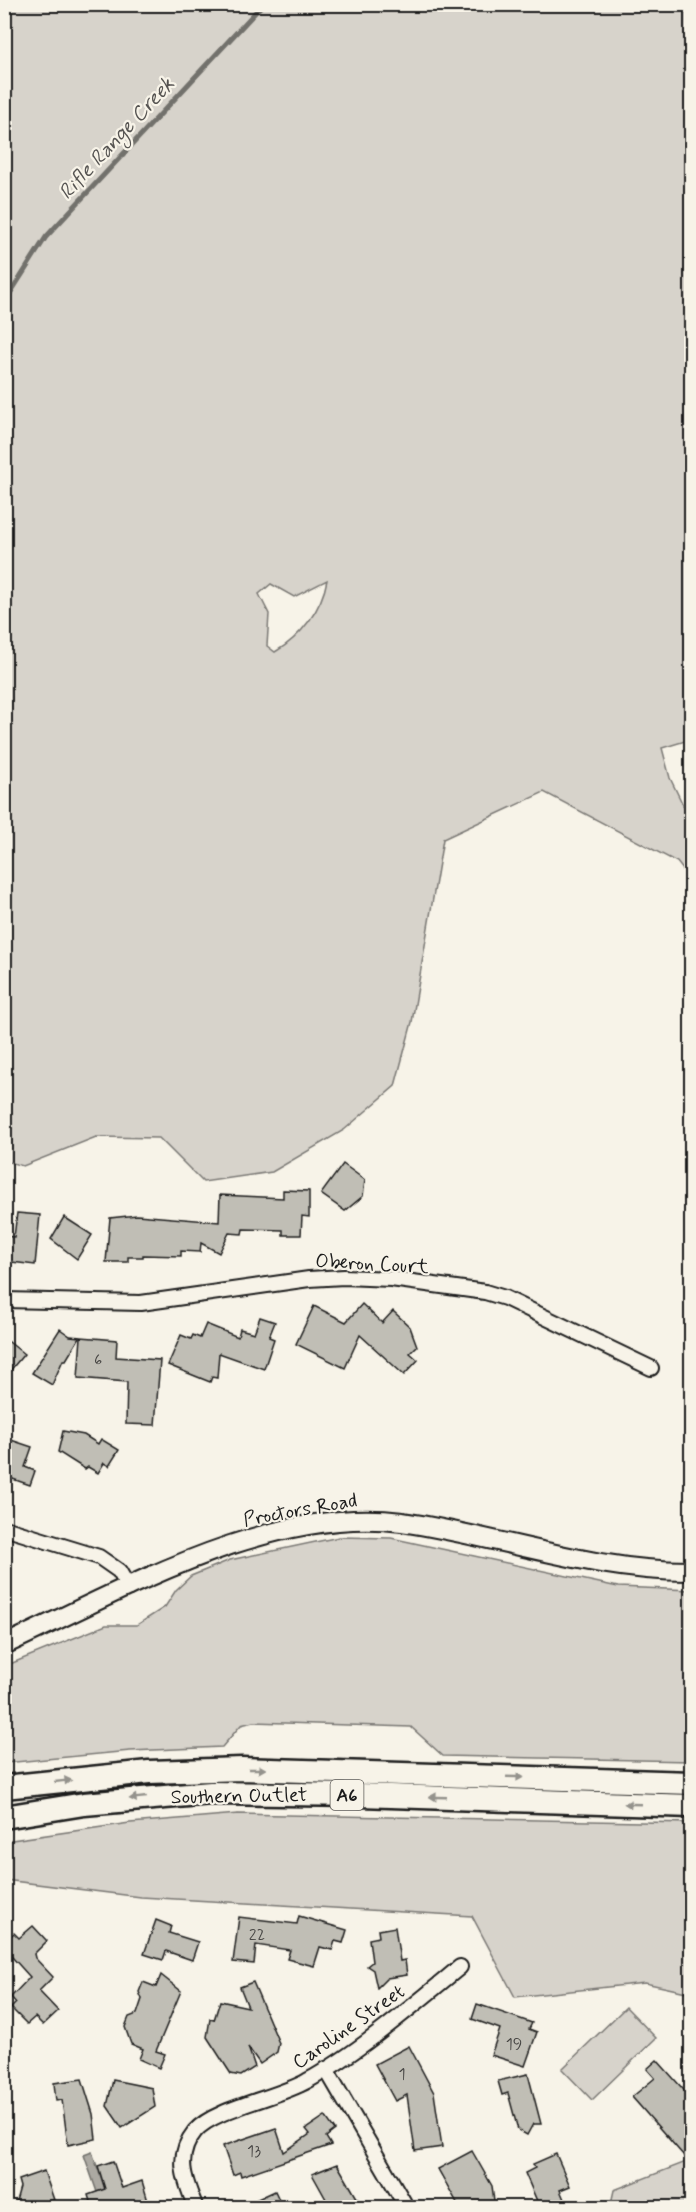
<svg xmlns="http://www.w3.org/2000/svg" width="696" height="2212" font-family="Mynerve,sans-serif">
<style>
.green{fill:#d7d3cb;stroke:#7a7874;stroke-width:1.5;fill-rule:evenodd}
.water{fill:#aca9a2;stroke:#72716c;stroke-width:1.5}
.lines{fill:none;stroke-linecap:round;stroke-linejoin:round}
.stream{stroke:#72716c;stroke-width:5}
.building{fill:#c0beb5;stroke:#1c1c1c;stroke-width:1.5}
.minor-casing{stroke:#1c1c1c;stroke-width:18}
.tertiary-casing{stroke:#1c1c1c;stroke-width:22}
.trunk-casing{stroke:#1c1c1c;stroke-width:27}
.minor{stroke:#f7f3e8;stroke-width:14}
.tertiary{stroke:#f7f3e8;stroke-width:18}
.trunk{stroke:#f7f3e8;stroke-width:22}
.oneway{fill:#94928c}
.labels{text-anchor:middle;stroke-width:4.5;stroke-linejoin:round;paint-order:stroke}
.number-label{font-size:16px;fill:#454442}
.shield{fill:#f7f3e8;stroke:#5e5c59;stroke-width:1.5}
.shield-label{font-size:18px;font-weight:bold;fill:#1c1c1c}
.street-label{font-size:20px;fill:#1c1c1c;stroke:#f7f3e8}
.water-label{font-size:21px;font-style:italic;fill:#565452;stroke:#f7f3e8}
</style>
<rect width="100%" height="100%" fill="#f7f3e8"/>
<filter id="ink" filterUnits="userSpaceOnUse"><feTurbulence type="fractalNoise" baseFrequency=".0167" numOctaves="2"/><feDisplacementMap in="SourceGraphic" scale="12" xChannelSelector="R" yChannelSelector="G"/><feConvolveMatrix kernelMatrix="1 2 1 2 8 2 1 2 1" color-interpolation-filters="sRGB"/></filter>
<g filter="url(#ink)">
<g class="green">
<path d="M4,5h687l1,734 -30,9 8,30 16,33 5,-1v70l-14,-18 -133,-70 -101,47 -31,183 -17,64 -51,44 -72,42 -69,10 -44,-44 -63,-1 -73,29 -18,-5zM327,580c-5,29 -26,57 -52,72l-8,-6 2,-32 -10,-20 12,-10 23,13z"/>
<polygon points="339,1537 391,1538 618,1587 691,1590 691,1761 443,1756 411,1727 253,1722 241,1725 222,1747 130,1751 5,1763 5,1666 106,1625 137,1625 165,1607 176,1590 191,1576 230,1560"/>
<polygon points="238,1814 691,1823 691,1993 645,1983 515,1997 472,1916 141,1897 5,1880 5,1841 130,1823"/>
<polygon points="626,2007 656,2038 592,2100 562,2069"/>
<polygon points="691,2160 691,2207 610,2208 614,2190"/>
</g>
<polygon class="water" points="92,2152 105,2189 97,2192 84,2155"/>
<g class="lines">
<polyline class="stream" points="4,303 46,237 263,4"/>
</g>
<g class="building">
<polygon points="343,1164 365,1180 363,1196 345,1211 321,1194"/>
<polygon points="283,1190 309,1191 309,1217 302,1216 301,1235 283,1235 283,1230 243,1229 242,1234 229,1233 219,1253 201,1243 200,1252 181,1251 181,1256 143,1255 143,1257 128,1257 128,1262 106,1262 110,1218 137,1215 219,1222 220,1195 283,1198"/>
<polygon points="17,1213 40,1215 35,1265 4,1261 4,1236 14,1237"/>
<polygon points="64,1217 92,1235 77,1259 51,1239"/>
<polygon points="362,1304 382,1323 393,1311 410,1327 417,1346 410,1353 418,1360 404,1375 360,1335 345,1368 296,1344 314,1306 346,1322"/>
<polygon points="260,1317 275,1322 269,1337 274,1339 264,1369 219,1353 217,1378 212,1377 210,1382 168,1365 181,1335 191,1339 193,1335 200,1338 206,1324 238,1337 240,1329 254,1333"/>
<polygon points="60,1329 70,1336 80,1337 66,1360 63,1360 52,1385 32,1373"/>
<polygon points="81,1337 117,1340 116,1357 160,1360 155,1425 126,1424 127,1382 78,1378"/>
<polygon points="4,1338 24,1354 4,1378"/>
<polygon points="63,1431 84,1435 98,1444 101,1439 119,1450 109,1466 104,1463 98,1473 88,1467 85,1469 58,1452"/>
<polygon points="11,1440 32,1447 25,1467 35,1471 30,1485 4,1476 4,1460"/>
<polygon points="299,1916 347,1930 343,1943 335,1941 332,1950 320,1947 314,1966 287,1959 290,1950 256,1945 254,1964 233,1962 239,1917 297,1924"/>
<polygon points="156,1920 171,1926 169,1933 198,1942 192,1960 166,1951 163,1960 144,1954"/>
<polygon points="33,1926 47,1941 34,1954 35,1958 53,1977 39,1991 58,2011 43,2025 35,2017 27,2024 11,2008 16,2003 11,1997 30,1977 12,1957 4,1964 4,1942 14,1933 19,1938"/>
<polygon points="395,1927 400,1961 405,1960 407,1975 387,1978 377,1988 373,1970 367,1966 372,1962 369,1939 379,1937 378,1930"/>
<polygon points="161,1975 181,1991 156,2051 165,2054 159,2068 139,2059 143,2049 131,2044 125,2027 129,2017 137,2014 142,1999 139,1992 143,1982 156,1987"/>
<polygon points="253,1982 279,2043 277,2052 260,2064 248,2047 255,2067 241,2076 231,2074 207,2037 210,2019 214,2020 220,2001 248,2007 240,1987"/>
<polygon points="477,2004 532,2023 529,2029 537,2032 525,2066 491,2055 500,2029 472,2019"/>
<polygon points="409,2046 434,2093 442,2147 415,2151 407,2095 395,2101 375,2064"/>
<polygon points="657,2060 692,2099 692,2165 632,2097 655,2078 647,2069"/>
<polygon points="528,2074 541,2124 533,2124 527,2135 518,2130 508,2093 502,2095 498,2081"/>
<polygon points="82,2079 93,2114 96,2139 68,2145 62,2100 56,2101 54,2083"/>
<polygon points="113,2080 152,2088 155,2107 122,2128 107,2106"/>
<polygon points="325,2116 335,2130 326,2137 331,2145 241,2176 240,2172 233,2175 223,2146 276,2128 284,2152 310,2134 306,2129"/>
<polygon points="472,2151 492,2186 495,2208 460,2208 438,2169"/>
<polygon points="556,2154 570,2186 560,2190 566,2204 557,2208 540,2208 525,2173 535,2168 533,2164"/>
<polygon points="113,2161 122,2188 142,2181 150,2208 92,2208 88,2195 105,2189 98,2166"/>
<polygon points="337,2164 340,2169 363,2208 331,2208 312,2174"/>
<polygon points="44,2171 54,2200 49,2201 51,2208 14,2208 20,2187 18,2180"/>
<polygon points="275,2191 283,2208 238,2208"/>
</g>
<g class="lines">
<defs>
<g id="minor">
<polyline points="4,1300 141,1303 309,1279 344,1277 391,1279 485,1292 505,1298 651,1368"/>
<polyline points="4,1528 99,1557 119,1571 129,1588"/>
<polyline points="326,2069 407,2208"/>
<path d="M196,2208c-11,-27 -22,-51 -1,-77 20,-23 83,-33 112,-50 51,-28 108,-77 153,-114"/>
</g>
<path id="tertiary" d="M4,1645c116,-53 267,-141 398,-123 97,14 191,50 290,49"/>
<g id="trunk">
<polyline points="4,1787 149,1772 242,1769 692,1783"/>
<polyline points="4,1817 84,1804 211,1793 360,1795 692,1806"/>
</g>
</defs>
<use href="#minor" class="minor-casing"/>
<use href="#tertiary" class="tertiary-casing"/>
<use href="#trunk" class="trunk-casing"/>
<use href="#minor" class="minor"/>
<use href="#tertiary" class="tertiary"/>
<use href="#trunk" class="trunk"/>
</g>
<defs><path id="oneway-solid" d="M-6-.8H1V-3.2L6.5 0L1 3.2V.8H-6Z" transform="scale(1.5)"/></defs>
<g class="oneway">
<use href="#oneway-solid" transform="translate(257 1769)"/>
<use href="#oneway-solid" transform="translate(515 1777) rotate(2)"/>
<use href="#oneway-solid" transform="translate(63 1781) rotate(-6)"/>
<use href="#oneway-solid" transform="translate(438 1797) rotate(-178)"/>
<use href="#oneway-solid" transform="translate(138 1798) rotate(174)"/>
<use href="#oneway-solid" transform="translate(633 1804) rotate(-178)"/>
</g>
</g>
<g class="labels">
<g class="number-label">
<text x="98" y="1365">6</text>
<text x="257" y="1940">22</text>
<text x="514" y="2049">19</text>
<text x="402" y="2079">1</text>
<text x="254" y="2156">13</text>
</g>
<rect class="shield" x="330.5" y="1780" width="33" height="30" rx="4.5"/>
<g class="shield-label">
<text x="347" y="1801">A6</text>
</g>
<g class="street-label">
<text transform="translate(372 1263) rotate(3)" y="7">Oberon Court</text>
<text transform="translate(300 1509) rotate(-10)" y="7">Proctors Road</text>
<text transform="translate(239 1795) rotate(-1)" y="7">Southern Outlet</text>
<text transform="translate(348 2026) rotate(-35)" y="7">Caroline Street</text>
</g>
<g class="water-label">
<text transform="translate(116 138) rotate(-47)" y="7">Rifle Range Creek</text>
</g>
</g>
<rect width="696" height="2212" fill="none" stroke="#f7f3e8" stroke-width="24"/>
<rect x="12" y="12" width="672" height="2188" fill="none" stroke="#1c1c1c" stroke-width="2" filter="url(#ink)"/>
</svg>
